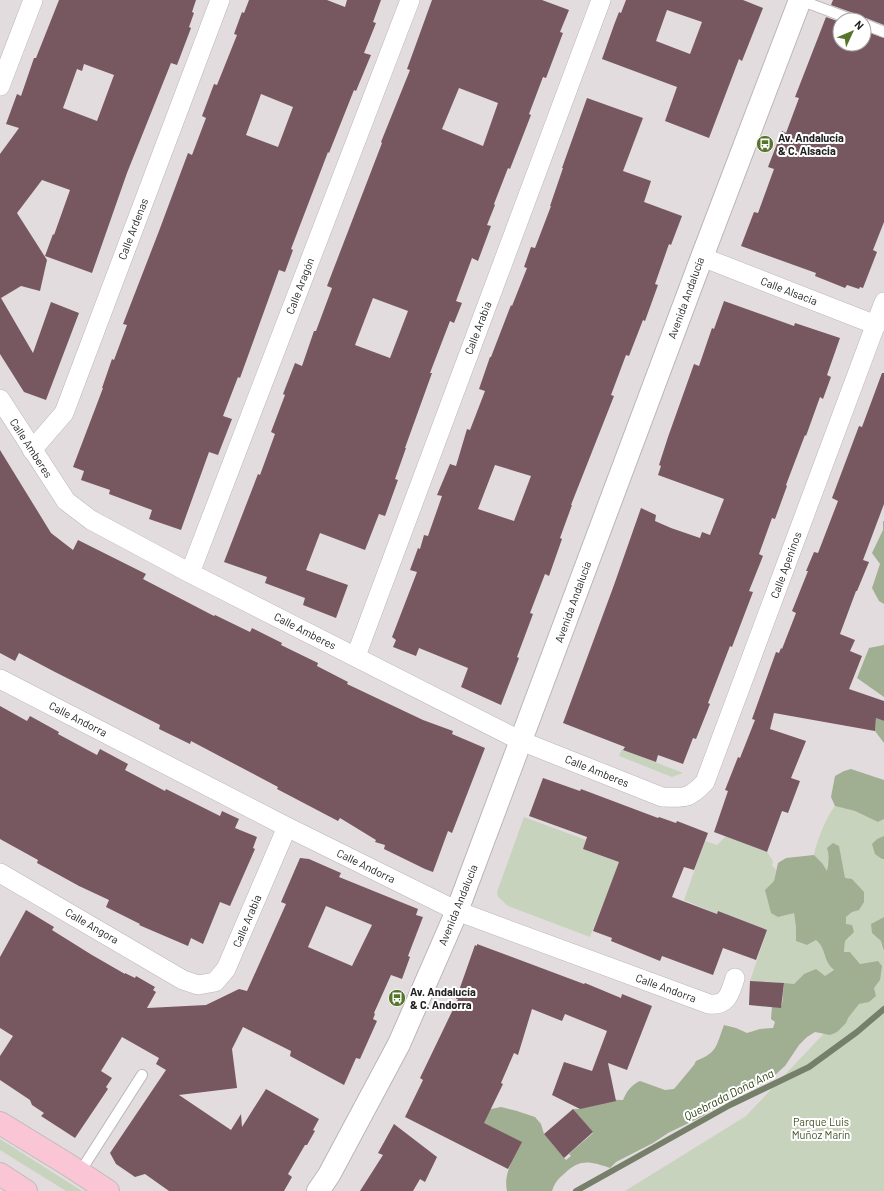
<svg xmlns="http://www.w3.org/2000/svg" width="884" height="1191" font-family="Barlow,sans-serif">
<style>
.green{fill:#c8d3bd}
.forest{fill:#a0ae91}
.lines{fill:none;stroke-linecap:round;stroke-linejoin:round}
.stream{stroke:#757f6a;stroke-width:6}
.building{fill:#775861;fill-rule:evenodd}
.service-casing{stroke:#bcb5b7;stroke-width:12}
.minor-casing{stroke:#bcb5b7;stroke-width:20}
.tertiary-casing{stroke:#bcb5b7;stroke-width:24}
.primary-casing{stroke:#bcbcbc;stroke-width:24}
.service{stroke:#fff;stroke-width:10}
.minor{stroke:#fff;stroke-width:19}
.tertiary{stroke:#fff;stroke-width:22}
.primary{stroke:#fac5d5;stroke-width:22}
.labels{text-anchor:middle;stroke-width:4;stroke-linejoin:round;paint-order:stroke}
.poi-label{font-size:11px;font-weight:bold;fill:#201e1e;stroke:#fff;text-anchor:start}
.street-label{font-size:11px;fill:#201e1e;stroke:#fff}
.park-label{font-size:11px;fill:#3f5326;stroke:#fff}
.water-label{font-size:12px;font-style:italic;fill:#304316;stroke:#fff}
</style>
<rect width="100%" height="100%" fill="#e3dcde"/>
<g class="green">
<polygon points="622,749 683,773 672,777 619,756"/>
<path d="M835,806l20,5 23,11 6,-3v17l-7,3 5,20h2v58l-6,3 -6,13 9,8 1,8 2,1v241h-259l121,-75 135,-143 -3,-12 -18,3 -10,-12h-6l1,-11 5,-4 -4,-13v-7l6,-5 -7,-34 -15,-20 -3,6v8l-5,-9 -8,-8c3,-14 12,-38 21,-49z"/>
<polygon points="524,817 586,840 583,849 591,852 593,847 621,858 590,937 508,906 498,897 497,892"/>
<path d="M726,836l41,16 6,9 -1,4 4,5 -2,11 20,32 2,14v14l11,4 9,-5c11,9 5,19 18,30l-9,6 -21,-2 -10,10 -44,-3 17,-51 -49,-18 -1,2 -33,-14 21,-59 12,4z"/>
<polygon points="0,1139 82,1191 66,1191 0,1150"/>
</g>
<g class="forest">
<polygon points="883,521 884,521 884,604 879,601 872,588 880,564 872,553 883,530"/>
<polygon points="884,645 884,697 857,678 869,648"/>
<polygon points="876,718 884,721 884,743 875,731"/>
<polygon points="851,769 884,780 884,819 878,822 855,811 835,806 831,797 835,776 844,771"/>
<polygon points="884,836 884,859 882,859 875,854 872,844 877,839"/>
<path d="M833,843l6,3 6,32 7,1 12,13v10l-5,8 -7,2 -6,5v7l6,1 2,7 -9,9 -1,11h6l10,12 18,-3 4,5 -2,14 -6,8 2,8 -7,6 -10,2 -11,14 -2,5 -9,9 -7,3 -15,-3 -8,5 -8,8 -14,21 -10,9 -22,10 -8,7 -22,10 -20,14 -35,17 -15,10 -37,19 -6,6c-19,-6 -29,-10 -45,5 -7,6 -10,9 -13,18h-45c-4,-18 7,-33 14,-49l-41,-20 6,-12 15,-3 16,4 18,6 6,7 3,10 22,26 5,-4 -2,-2 24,-21 -20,-24h7l7,-10 36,1c4,-9 8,-15 17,-19l25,9 9,-1 20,-24 2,-4c22,-9 20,-15 28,-36l12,3 11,5 13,-4 13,-1 2,-6 -4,-3 1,-12 10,-2 2,-22 10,1 10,-10 12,-5 9,7 9,-6c-12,-10 -7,-21 -18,-30l-9,5 -11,-4v-14l-2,-14 -16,4 -7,-4 -6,-23 9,-9 4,-18 8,-5 28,-3 8,8 5,8c1,-9 3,-13 0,-23z"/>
<polygon points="884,917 884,950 883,949 881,941 872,933 871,924"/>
</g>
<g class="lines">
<polyline class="stream" points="576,1191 730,1105 809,1067 857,1032 884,1009"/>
</g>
<g class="building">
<path d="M59,0h137l-4,12 2,1 -5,14 2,1 -14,37 -6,-2 -44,110 -35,100 -47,-17 8,-22 1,1 16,-45 -28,-10 -25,33 30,47 -7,31 -19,-5 -20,12 32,55 18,-51 28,11 -33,87 -22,-8 -24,-38v-200l19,-26 -13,-4 11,-30 4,2 13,-38h2zM84,64l30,11 -17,46 -34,-13 14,-39 5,2z"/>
<path d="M249,0h78l18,7 2,-7h34l-8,22 3,1 -12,30 7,2 -15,36 -2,-1 -25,63 -1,-1 -37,97 2,1 -8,22 -6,-2 -39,108 -2,-1 -15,39 9,3 -14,36 -9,-3 -28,78 -32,-11 3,-9 -43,-16 1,-4 -29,-10 3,-9 -11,-4 30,-79h-1l10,-29 2,1 13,-35 -4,-1 36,-93 29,-78 4,2 14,-37 -4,-2 12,-32 3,1 20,-50 -3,-1 8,-22 2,1zM261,94l32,13 -15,40 -32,-12z"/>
<path d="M432,0h110l27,10 -9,22 3,1 -17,45 -3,-1 -14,37 2,1 -21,54 -2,-1 -14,36 1,1 -8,20 4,1 -13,35 -6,-3 -16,43 6,2 -8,20 -4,-2 -20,52h2l-27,75h1l-11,31 3,1 -13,36 -6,-2 -14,36 -45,-17 -14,37 42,15 -12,33 -33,-13 2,-7 -40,-15 2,-6 -43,-15 34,-88 2,1 15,-41 -4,-2 14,-37 -2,-1 12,-31 7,3 12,-35h2l16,-43 -5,-2 55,-143 -1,-1 29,-72 -3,-1zM459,88l39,15 -15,43 -41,-17zM373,298l35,13 -18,47 -35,-13z"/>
<path d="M626,0h117l20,8 -21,53 -3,-2 -30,79 -44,-17 12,-34 -75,-28 12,-34 5,-13 2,1zM667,10l35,12 -12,32 -34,-13z"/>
<polygon points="833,0 884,0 884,25 866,18 863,18 859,20 856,14 831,5"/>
<polygon points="826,17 840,22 840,44 864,44 864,31 884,38 884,222 873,250 877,252 863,288 860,287 859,289 847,285 845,288 815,276 816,273 741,246 754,212 758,213 774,169 768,167 782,131 786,133 799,98 795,97"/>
<path d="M587,98l56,20 -20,53 28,10 -7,21 38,14 -11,29 -2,-1 -14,40 3,1 -13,36 -2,-1 -14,36 -3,-1 -15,40 3,1 -43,109h1l-12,33 2,1 -13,37 -4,-2 -15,39 3,1 -16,43 2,1 -18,47 -40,-18 7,-19 -49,-20 -3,8 -23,-9 3,-7 -4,-3 25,-65 -7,-2 8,-22 2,1 4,-14 4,1 14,-40 -5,-1 13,-31 6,2 11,-37 3,1 15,-39 -6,-2 11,-32h1l20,-52 1,1 15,-38 -3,-1 7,-20 4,1 16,-42h-1l13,-38h-1zM495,465l36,11 -17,45 -36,-12z"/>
<polygon points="724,301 794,326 795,323 840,338 827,375 831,377 823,399 820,397 806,436 805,435 786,485 787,486 775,519 772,518 759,554 763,556 749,591 753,592 732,647 730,646 708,703 710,704 696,739 693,738 683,764 658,755 656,762 623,750 625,747 563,723 614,585 641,508 656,515 655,521 671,528 700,538 702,532 710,535 724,499 658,475 661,466 659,465 668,437 694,364 699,366 712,328 714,329"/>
<polygon points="882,373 884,373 884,504 863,560 869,562 857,591 856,591 840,634 855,640 850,651 862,656 849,689 884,701 884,721 876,718 875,731 774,713 770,729 806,741 791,778 800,781 788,813 782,811 767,852 714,832 728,791 725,790 738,757 740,758 755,720 752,719 776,652 779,653 781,648 782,649 796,613 792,611 808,571 806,571 814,552 818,553 838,501 832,498 859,426 862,427"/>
<polygon points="0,450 51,533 73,550 78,540 146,574 143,579 214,616 215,615 250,632 252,628 282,643 281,645 318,663 317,666 348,682 347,684 423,720 453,731 452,734 485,748 452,833 448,831 433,872 425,869 384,849 385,845 375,842 376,840 340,818 338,821 277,789 278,787 191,741 190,744 159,729 160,725 55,672 19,653 15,661 0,653"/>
<polygon points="0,706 27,721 30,716 59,732 58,734 97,755 100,749 128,764 125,770 165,791 166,789 220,816 222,811 239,819 235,828 257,837 253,848 255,849 230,906 220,902 203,944 191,938 188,946 139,925 140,924 106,907 109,900 79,886 50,870 37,863 38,860 0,839"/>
<polygon points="543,778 580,791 581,789 658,818 659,817 676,823 677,821 708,833 694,870 684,867 672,897 717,914 718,911 767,930 756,960 723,948 713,975 662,956 660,961 611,941 612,938 593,931 619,862 583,849 587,837 529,816"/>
<path d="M300,858l9,1 32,14 -2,4 79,32 -2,6 7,2 -15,39 2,1 -8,22 -11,-4 -17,38 1,1 -2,5 4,2 -17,38 -4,-1 -12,27 -54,-29 1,-5 -48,-24 -11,22 5,39 -58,7 52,35 10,-16 1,13 24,-38 53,30 -6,11 2,1 -8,14h-2l-17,29 4,3 -8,14h-115l-24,-17 -10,3 -19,-13 -6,-11 56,-83 -10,-6 3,-6 -37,-21 -21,34 11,7 -6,9 2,2 -33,49 -34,-22 3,-3 -12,-8 -2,-5 -30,-20v-24l13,-20 -13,-8v-71l26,-47 28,17 -2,3 40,25 33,19v-1l10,5 1,-2 19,11 -2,3 3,2 -9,16 59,-3 33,-16 8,2 39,-87 -5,-2zM326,906l46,19 -20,41 -44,-19z"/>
<polygon points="477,944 584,984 585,983 621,998 622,994 652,1006 627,1070 608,1063 616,1101 580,1109 552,1095 564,1062 592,1071 607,1031 565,1014 562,1021 532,1009 518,1055 514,1053 501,1083 503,1084 484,1123 522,1142 508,1169 405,1117 423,1080 420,1078 458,999 456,999 475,945 477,946"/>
<polygon points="750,981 784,983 781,1008 749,1005"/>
<polygon points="573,1109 593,1132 564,1158 544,1134"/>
<polygon points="394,1124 437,1157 425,1182 420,1179 413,1191 360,1191 383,1155 378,1153"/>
</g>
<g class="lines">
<defs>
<g id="service">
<polyline points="800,0 853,20"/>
<polyline points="864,24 884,32"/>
<polyline points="80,1172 142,1075"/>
</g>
<g id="minor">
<polyline points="0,86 33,0"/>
<polyline points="702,257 876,325"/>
<path d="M0,399l66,102 25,19 99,53 331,168 141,56c23,1 27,2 43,-15l179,-480"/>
<polyline points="32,450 64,413 220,0"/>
<polyline points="190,573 410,0"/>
<polyline points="356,656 601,0"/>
<path d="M0,679l287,148 170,84 252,93c19,2 21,-11 26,-26"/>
<polyline points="0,873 183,980 198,985 215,982 226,969 287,827"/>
</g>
<polyline id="tertiary" points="318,1191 329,1175 399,1044 457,911 702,257 800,0"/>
<g id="primary">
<polyline points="0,1123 67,1164 108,1191"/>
<polyline points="0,1174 26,1191"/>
</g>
</defs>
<use href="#service" class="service-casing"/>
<use href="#minor" class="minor-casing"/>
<use href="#tertiary" class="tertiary-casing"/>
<use href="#primary" class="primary-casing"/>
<use href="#service" class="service"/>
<use href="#minor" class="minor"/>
<use href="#tertiary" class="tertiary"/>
<use href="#primary" class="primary"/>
</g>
<defs>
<symbol id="bus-disc" viewBox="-11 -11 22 22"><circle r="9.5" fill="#56752a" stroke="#fff"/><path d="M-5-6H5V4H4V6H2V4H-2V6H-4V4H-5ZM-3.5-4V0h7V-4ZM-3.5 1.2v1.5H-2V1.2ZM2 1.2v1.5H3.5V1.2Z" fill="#fff"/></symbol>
</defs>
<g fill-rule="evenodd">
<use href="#bus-disc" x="755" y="134" width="20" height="20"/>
<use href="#bus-disc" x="387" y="988" width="20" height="20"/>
</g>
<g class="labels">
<g class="poi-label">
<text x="778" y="142">Av. Andalucía<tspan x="778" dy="13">&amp; C. Alsacia</tspan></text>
<text x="410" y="996">Av. Andalucía<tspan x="410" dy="13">&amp; C. Andorra</tspan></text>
</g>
<g class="street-label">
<text transform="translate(133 229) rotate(-69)" y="4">Calle Ardenas</text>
<text transform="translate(300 286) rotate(-69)" y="4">Calle Aragón</text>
<text transform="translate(789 291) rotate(21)" y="4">Calle Alsacia</text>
<text transform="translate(686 298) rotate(-70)" y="4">Avenida Andalucía</text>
<text transform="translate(478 328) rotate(-69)" y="4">Calle Arabia</text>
<text transform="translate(31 448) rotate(57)" y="4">Calle Amberes</text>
<text transform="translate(786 565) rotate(-70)" y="4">Calle Apeninos</text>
<text transform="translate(573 602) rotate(-70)" y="4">Avenida Andalucía</text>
<text transform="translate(305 631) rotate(27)" y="4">Calle Amberes</text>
<text transform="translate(78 719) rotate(27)" y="4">Calle Andorra</text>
<text transform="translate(597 771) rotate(22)" y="4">Calle Amberes</text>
<text transform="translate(366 866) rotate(26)" y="4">Calle Andorra</text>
<text transform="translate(458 905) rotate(-68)" y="4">Avenida Andalucía</text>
<text transform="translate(247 921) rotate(-67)" y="4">Calle Arabia</text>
<text transform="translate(92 926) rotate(30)" y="4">Calle Angora</text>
<text transform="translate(666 988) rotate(20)" y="4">Calle Andorra</text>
</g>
<g class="park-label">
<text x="821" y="1126">Parque Luis<tspan x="821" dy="13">Muñoz Marín</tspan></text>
</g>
<g class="water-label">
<text transform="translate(729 1095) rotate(-27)" y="4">Quebrada Doña Ana</text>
</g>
</g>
<g transform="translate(852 32) rotate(46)"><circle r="19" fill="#ffffff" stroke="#a6a5a5"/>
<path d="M0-3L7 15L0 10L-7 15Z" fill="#56752a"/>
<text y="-6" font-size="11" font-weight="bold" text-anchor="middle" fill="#201e1e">N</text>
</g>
</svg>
